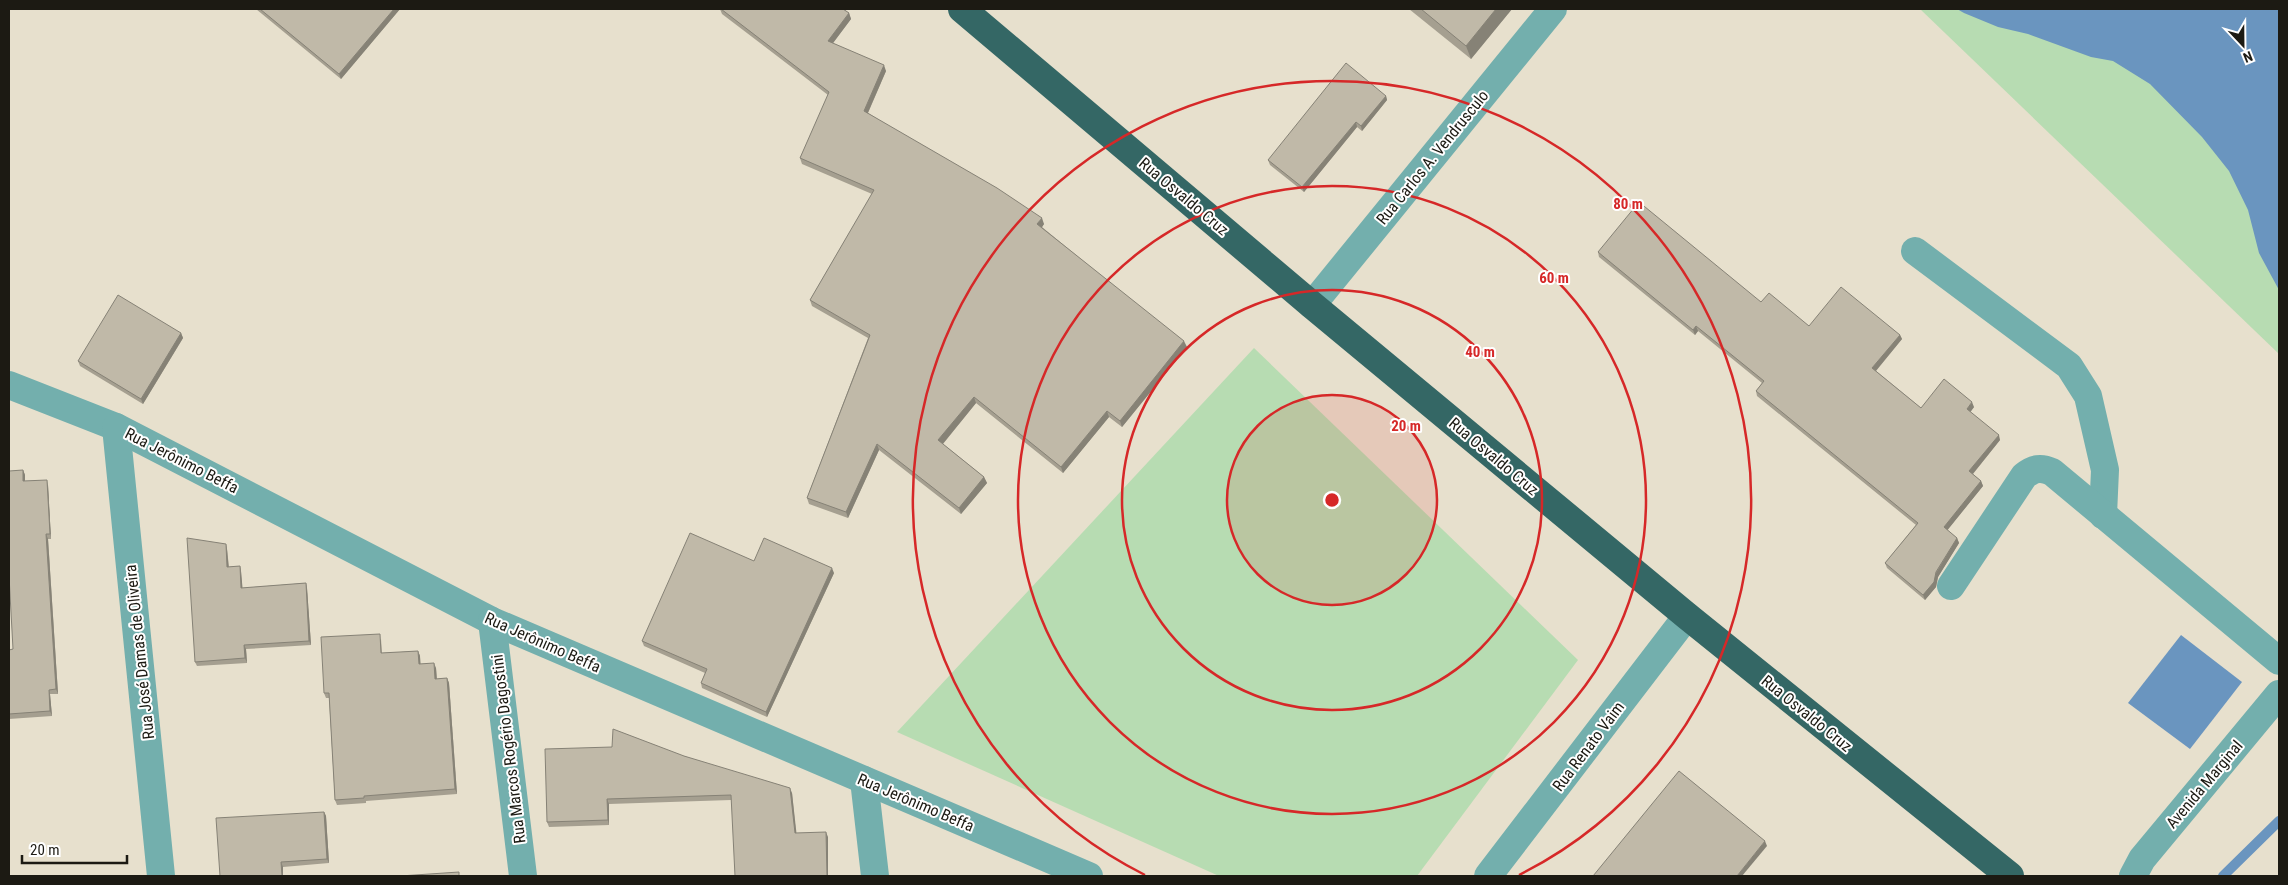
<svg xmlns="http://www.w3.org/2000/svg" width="2288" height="885" font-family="'Roboto Condensed',sans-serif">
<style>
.green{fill:#b7dcb2}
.water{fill:#6a95bf}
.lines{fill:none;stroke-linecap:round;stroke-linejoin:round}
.stream{stroke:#6a95bf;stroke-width:10}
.minor{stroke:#73afad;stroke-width:28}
.highway{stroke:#346765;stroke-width:28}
.wall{fill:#a59f90}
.shaded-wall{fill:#868276}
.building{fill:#c0b9a8;stroke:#868276}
.ring{fill:none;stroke:#d62828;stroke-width:2.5}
.labels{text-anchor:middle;stroke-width:4;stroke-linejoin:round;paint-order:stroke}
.street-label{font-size:16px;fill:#1c1a13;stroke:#fff}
.centre{fill:#d62828;stroke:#fff;stroke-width:2.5}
.ring-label{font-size:15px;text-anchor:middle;font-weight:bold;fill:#d62828;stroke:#fff;stroke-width:4;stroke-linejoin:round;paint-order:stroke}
</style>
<rect width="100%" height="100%" fill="#e7e0cd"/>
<g class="green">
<polygon points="1920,9 2279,9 2279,354"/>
<polygon points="1254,348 1578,660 1417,876 1219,876 897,732"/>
</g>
<g class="water">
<polygon points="1957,9 2279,9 2279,290 2259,253 2248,210 2229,171 2202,137 2150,84 2113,61 2091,57 2028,34 1998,27 1964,13"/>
<polygon points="2181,635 2242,682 2190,749 2128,703"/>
</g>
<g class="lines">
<polyline class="stream" points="2223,876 2279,821"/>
<g class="minor">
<polyline points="1915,251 2069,366 2088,396 2105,470 2103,515"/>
<polyline points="1312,305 1553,9"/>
<polyline points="9,385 116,427 492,621 1089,876"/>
<polyline points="116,427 161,876"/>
<path d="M1951,586l73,-110c10,-8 17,-9 28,-4l227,189"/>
<polyline points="492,621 523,876"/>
<polyline points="864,780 875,876"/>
<polyline points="1488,876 1687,616"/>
<polyline points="2133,876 2142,859 2279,694"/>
</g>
<polyline class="highway" points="962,9 1312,305 1687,616 2010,876"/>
</g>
<g class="wall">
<polygon points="256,9 400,9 341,79"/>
<polygon points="720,9 843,9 849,13 851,19 833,43 886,71 868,113 1044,224 1042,227 1187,347 1122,427 1109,417 1063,473 976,403 943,444 984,477 987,483 961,514 879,450 848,518 809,504 807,498 868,338 812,306 810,300 872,194 802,164 800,158 828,95 722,14"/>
<polygon points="1409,9 1512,9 1471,59"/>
<polygon points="1386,96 1387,100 1362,131 1357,127 1304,192 1270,165 1268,160"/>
<polygon points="1598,252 1761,302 1809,326 1900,335 1902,339 1876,371 1921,408 1974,407 1970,412 2000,440 1973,474 1981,481 1983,486 1947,530 1957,538 1959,543 1938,577 1936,587 1925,600 1887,568 1885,563 1916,525 1757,396 1756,391 1762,383 1698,331 1695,335 1599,257"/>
<polygon points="181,333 183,338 143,404 80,366 78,361"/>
<polygon points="23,470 25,475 25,481 48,485 51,539 48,539 58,694 50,694 52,716 9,719 9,650 13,649"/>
<polygon points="226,544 227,549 229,567 240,566 241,571 242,588 306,583 307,588 311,645 246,649 247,663 197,666 195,662"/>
<polygon points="754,561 834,573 767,717 702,688 701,683 705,673 644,646 642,641"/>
<polygon points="381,639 382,653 418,651 420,656 420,664 436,668 437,679 447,678 449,683 457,794 366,801 366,803 337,805 335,800 329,698 326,698 324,693"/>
<polygon points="684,756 792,793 796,833 828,837 828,876 731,800 609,804 609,825 549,827 547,822"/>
<polygon points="324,812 326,816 329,863 283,867 283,876 220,876"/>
</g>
<g class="shaded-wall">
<polygon points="394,9 400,9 341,79 339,74"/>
<polygon points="1496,9 1512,9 1471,59 1466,46"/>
<polygon points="849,13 851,19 830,47 828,41"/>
<polygon points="884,65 886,71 866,117 864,111"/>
<polygon points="1386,96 1387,100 1362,131 1361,126"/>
<polygon points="1356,122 1357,127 1304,192 1302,187"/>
<polygon points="1042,218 1044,224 1040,230 1037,224"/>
<polygon points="1696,326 1698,331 1695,335 1693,330"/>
<polygon points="181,333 183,338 143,404 141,399"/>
<polygon points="1900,335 1902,339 1874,373 1872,368"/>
<polygon points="1184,341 1187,347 1122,427 1120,421"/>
<polygon points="974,397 976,403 941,446 938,440"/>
<polygon points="1972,402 1974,407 1969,414 1967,409"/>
<polygon points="1107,411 1109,417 1063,473 1061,467"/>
<polygon points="1999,435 2000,440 1971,476 1969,471"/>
<polygon points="877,444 879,450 848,518 846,512"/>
<polygon points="23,470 25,475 25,486 23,481"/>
<polygon points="984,477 987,483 961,514 959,508"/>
<polygon points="47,480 48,485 51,539 50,534"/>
<polygon points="1981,481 1983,486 1946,532 1944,527"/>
<polygon points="46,534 48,539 58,694 56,689"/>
<polygon points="1957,538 1959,543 1938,577 1936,587 1925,600 1923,595"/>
<polygon points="226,544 227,549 229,572 227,567"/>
<polygon points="240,566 241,571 243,593 241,588"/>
<polygon points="832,568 834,573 767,717 766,712"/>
<polygon points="306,583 307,588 311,645 309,641"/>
<polygon points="244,645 246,649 247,663 245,658"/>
<polygon points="418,651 420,656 421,669 419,664"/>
<polygon points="434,663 436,668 437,684 435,679"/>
<polygon points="447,678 449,683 457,794 455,789"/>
<polygon points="49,690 50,694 52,716 50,711"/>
<polygon points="790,788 792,793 797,838 795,833"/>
<polygon points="607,799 609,804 609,825 608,820"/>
<polygon points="324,812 326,816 329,863 327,859"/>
<polygon points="826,832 828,837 828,876 827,876"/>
<polygon points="1765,841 1767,846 1742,876 1737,876"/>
<polygon points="281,862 283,867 283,876 282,876"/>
</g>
<g class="building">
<polygon points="260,9 394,9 339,74"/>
<polygon points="721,9 843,9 849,13 828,41 884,65 864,111 997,188 1042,218 1037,224 1184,341 1120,421 1107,411 1061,467 974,397 938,440 984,477 959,508 877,444 846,512 807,498 870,335 810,300 874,190 800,158 829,92"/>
<polygon points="1421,9 1496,9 1466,46"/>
<polygon points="1346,63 1386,96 1361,126 1356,122 1302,187 1268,160"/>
<polygon points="1639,202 1761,302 1769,293 1809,326 1841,287 1900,335 1872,368 1921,408 1944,379 1972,402 1967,409 1999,435 1969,471 1981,481 1944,527 1957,538 1936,572 1934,582 1923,595 1885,563 1918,523 1756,391 1764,381 1696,326 1693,330 1598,252"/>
<polygon points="118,295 181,333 141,399 78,361"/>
<polygon points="23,470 23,481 47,480 50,534 46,534 56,689 49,690 50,711 9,714 9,650 13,649 9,576 9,471"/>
<polygon points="690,533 754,561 764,538 832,568 766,712 701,683 707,669 642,641"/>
<polygon points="187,538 226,544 227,567 240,566 241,588 306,583 309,641 244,645 245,658 195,662"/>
<polygon points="380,634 381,653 418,651 419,664 434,663 435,679 447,678 455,789 364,796 364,798 335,800 329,693 324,693 321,637"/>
<polygon points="613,729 684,756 790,788 795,833 826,832 827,876 735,876 731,795 607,799 608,820 547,822 545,749 612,747"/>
<polygon points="1679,771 1765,841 1737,876 1593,876"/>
<polygon points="324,812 327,859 281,862 282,876 220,876 216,818"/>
<polygon points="459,872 459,876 400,876"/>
</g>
<circle cx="1332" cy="500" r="105" fill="#d62828" fill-opacity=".12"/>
<g class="ring">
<circle cx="1332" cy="500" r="105"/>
<circle cx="1332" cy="500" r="210"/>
<circle cx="1332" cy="500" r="314"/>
<path d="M1145 875A419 419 0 1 1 1519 875"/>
</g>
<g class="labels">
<g class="street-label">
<text transform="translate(1432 157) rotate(-51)" y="6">Rua Carlos A. Vendrusculo</text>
<text transform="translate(1184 196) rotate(40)" y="6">Rua Osvaldo Cruz</text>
<text transform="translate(1494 456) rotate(40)" y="6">Rua Osvaldo Cruz</text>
<text transform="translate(182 460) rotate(27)" y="6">Rua Jerônimo Beffa</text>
<text transform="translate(543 642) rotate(24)" y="6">Rua Jerônimo Beffa</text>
<text transform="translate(139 652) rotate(-96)" y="6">Rua José Damas de Oliveira</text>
<text transform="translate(1807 713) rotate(39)" y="6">Rua Osvaldo Cruz</text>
<text transform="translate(1588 746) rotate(-53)" y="6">Rua Renato Vaim</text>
<text transform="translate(508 749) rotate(-97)" y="6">Rua Marcos Rogério Dagostini</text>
<text transform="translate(2204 784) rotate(-50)" y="6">Avenida Marginal</text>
<text transform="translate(916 802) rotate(23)" y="6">Rua Jerônimo Beffa</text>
</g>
</g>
<circle cx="1332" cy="500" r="8" class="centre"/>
<g class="ring-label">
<text x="1628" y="209">80 m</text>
<text x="1554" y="283">60 m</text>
<text x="1480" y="357">40 m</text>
<text x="1406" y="431">20 m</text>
</g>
<rect width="2288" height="885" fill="none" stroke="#1c1a13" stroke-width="20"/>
<g transform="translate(2243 45) rotate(158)" stroke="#ffffff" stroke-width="4" paint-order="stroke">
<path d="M0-4L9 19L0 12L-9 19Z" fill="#1c1a13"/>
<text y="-8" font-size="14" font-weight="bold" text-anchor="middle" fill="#1c1a13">N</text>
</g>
<path d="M22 855v8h105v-8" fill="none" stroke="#1c1a13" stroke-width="2.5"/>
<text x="30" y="855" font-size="15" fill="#1c1a13" stroke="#ffffff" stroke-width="4" paint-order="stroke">20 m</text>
</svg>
